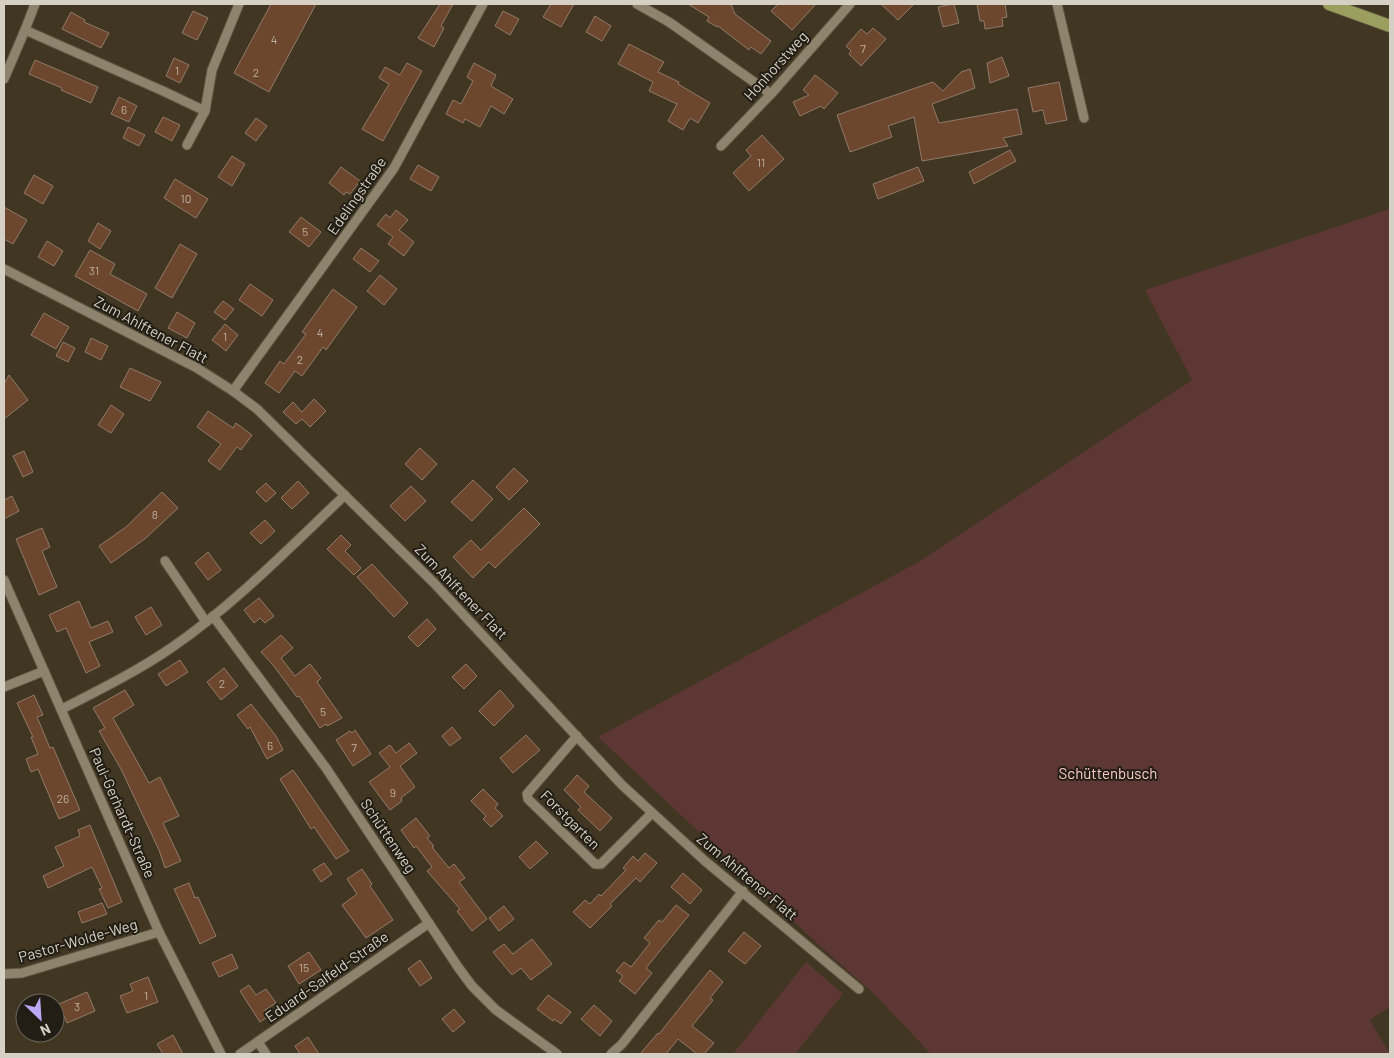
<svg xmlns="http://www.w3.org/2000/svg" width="1394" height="1058" font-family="Barlow,sans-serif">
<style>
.green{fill:#5c3734}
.building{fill:#6c472d;stroke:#917a6b}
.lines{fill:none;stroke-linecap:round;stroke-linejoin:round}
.minor-casing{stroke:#5b5340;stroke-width:11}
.major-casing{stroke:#5b5340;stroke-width:14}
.minor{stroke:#8e836c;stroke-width:9}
.major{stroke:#9b9e5e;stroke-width:12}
.labels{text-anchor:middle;stroke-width:4;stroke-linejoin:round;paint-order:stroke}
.number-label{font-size:12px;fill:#bcae9e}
.street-label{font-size:15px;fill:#d6d0c4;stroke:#231e15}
.park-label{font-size:15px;fill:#fdcbc6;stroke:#231e15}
</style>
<rect width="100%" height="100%" fill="#403621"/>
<g class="green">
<polygon points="1390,209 1390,1007 1370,1020 1390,1054 931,1054 874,994 820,946 598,737 920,561 1192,380 1145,290"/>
<polygon points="806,962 843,994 795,1054 733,1054"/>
</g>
<g class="building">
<polygon points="271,4 316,4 269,92 234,73"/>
<polygon points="440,4 453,4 441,26 444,28 434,47 418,38"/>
<polygon points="551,4 574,4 561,27 543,17"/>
<polygon points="688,4 731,4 735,14 771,41 761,54 751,47 749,50 718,26 717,27 707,21 709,17"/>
<polygon points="778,4 816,4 792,30 771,11"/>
<polygon points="881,4 914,4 898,20"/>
<polygon points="954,4 959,23 943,27 938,7"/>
<polygon points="977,4 1005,4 1007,17 1002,18 1003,26 985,29 984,21 980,21"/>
<polygon points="193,11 208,18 197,40 182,33"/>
<polygon points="503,11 519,19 510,35 495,26"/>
<polygon points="71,12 85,20 84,22 109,33 101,48 62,29"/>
<polygon points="595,16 611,26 602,41 586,32"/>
<polygon points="873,28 886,39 861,66 849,54 851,51 846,46 861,29 867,34"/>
<polygon points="629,44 664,62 658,72 679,82 678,84 710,103 698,123 690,118 683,130 668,121 677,104 649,91 653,82 618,64"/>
<polygon points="1002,57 1009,76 990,83 987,63"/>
<polygon points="174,58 189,65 180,83 166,76"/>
<polygon points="35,60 98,87 91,103 61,90 62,88 29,74"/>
<polygon points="407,63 422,71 383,141 362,129 389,84 379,78 385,67 400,75"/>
<polygon points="474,63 496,75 491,86 513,99 504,114 491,106 480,127 465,119 463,123 446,114 453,100 461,104 473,81 467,77"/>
<polygon points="970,69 975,88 932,104 939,123 1017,109 1022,134 1003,138 1008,146 922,161 914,117 888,126 892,137 850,152 837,115 933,82 943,91 961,72"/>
<polygon points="815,75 838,93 824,109 821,106 800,116 793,102 809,95 803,90"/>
<polygon points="1059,82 1067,120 1046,124 1043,110 1033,112 1028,88"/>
<polygon points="119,97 137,106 129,122 111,114"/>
<polygon points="163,117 180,125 172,141 155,132"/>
<polygon points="256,118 267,126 256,141 245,133"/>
<polygon points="128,127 145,135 139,146 123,138"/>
<polygon points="762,135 784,159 749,191 733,173 751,156 746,150"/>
<polygon points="1010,150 1016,161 974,184 969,172"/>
<polygon points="232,156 245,164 232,186 218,177"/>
<polygon points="418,165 439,177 431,191 410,179"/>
<polygon points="341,167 360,181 350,194 346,192 344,195 329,183"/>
<polygon points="918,167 924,181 878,199 873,184"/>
<polygon points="34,175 53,186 43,204 24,193"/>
<polygon points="175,179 208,199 196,218 164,198"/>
<polygon points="4,207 27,220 13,244 4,239"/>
<polygon points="396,210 408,220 399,230 414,242 404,256 388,244 393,237 377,225 386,214 390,218"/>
<polygon points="301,217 321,232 309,247 289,232"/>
<polygon points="98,223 111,231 100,249 88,241"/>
<polygon points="47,241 63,251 54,266 38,257"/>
<polygon points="180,244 197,254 172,298 155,288"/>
<polygon points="361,248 379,261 370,272 353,259"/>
<polygon points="90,250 115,264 110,274 147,294 138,311 75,276"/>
<polygon points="380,275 397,289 384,305 367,291"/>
<polygon points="250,284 273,300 262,316 239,300"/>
<polygon points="333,289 357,307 326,350 323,347 302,376 295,371 279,393 265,383 280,361 284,364 306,334 302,332"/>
<polygon points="223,301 234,309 225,320 214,312"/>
<polygon points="177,312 195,323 187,338 168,328"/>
<polygon points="44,313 69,327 56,349 31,335"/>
<polygon points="225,324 238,335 226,351 212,340"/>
<polygon points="91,338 108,346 101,360 85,352"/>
<polygon points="63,342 75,348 68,362 56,356"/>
<polygon points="130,368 161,382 150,401 120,387"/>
<polygon points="9,375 28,400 4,419 4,384"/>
<polygon points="314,399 326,411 310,427 302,419 296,424 283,412 293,402 302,412"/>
<polygon points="111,405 124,414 111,433 98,425"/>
<polygon points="208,411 233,428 236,423 252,435 241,450 237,447 220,470 208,461 221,444 197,427"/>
<polygon points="420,448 437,464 422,480 405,464"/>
<polygon points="24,451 33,472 23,477 13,456"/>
<polygon points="514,468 528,481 509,500 496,487"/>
<polygon points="473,480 493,499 472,521 451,502"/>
<polygon points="298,481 309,493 292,509 281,498"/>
<polygon points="266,483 276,493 266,502 256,492"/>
<polygon points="411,486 426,501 405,521 390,506"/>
<polygon points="162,492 178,508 146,538 111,563 99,546 126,527"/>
<polygon points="12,496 19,511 4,519 4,500"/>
<polygon points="524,508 540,524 495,568 489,562 473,578 453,557 471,540 481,550"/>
<polygon points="265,520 275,531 261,544 250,533"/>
<polygon points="42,528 50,547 42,551 57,587 39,595 16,539"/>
<polygon points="341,535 351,545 345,551 361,568 354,575 327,549"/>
<polygon points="208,552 221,570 208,580 195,563"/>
<polygon points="372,564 408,603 394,617 357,577"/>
<polygon points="259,598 274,616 265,623 260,618 254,623 244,610"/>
<polygon points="79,601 91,628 108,621 113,632 89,642 100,666 86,673 66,628 57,632 49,615"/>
<polygon points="151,607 162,625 146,635 135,617"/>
<polygon points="427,619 436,629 418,647 408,637"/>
<polygon points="281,635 293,648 281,658 295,676 310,664 321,678 317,682 342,718 327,726 326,724 320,728 299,696 297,697 273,665 261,652"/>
<polygon points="180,660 188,672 166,686 158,674"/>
<polygon points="466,664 477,676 464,689 452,677"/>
<polygon points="224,668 238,686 221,700 207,682"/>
<polygon points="125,690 134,705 113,718 149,783 160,777 179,816 163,823 181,861 165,868 159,850 121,769 99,731 105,728 93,708"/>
<polygon points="500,690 514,706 494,726 479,711"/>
<polygon points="34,695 43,715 37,717 50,748 53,747 80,810 59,819 38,769 31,772 26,759 38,754 31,737 33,737 17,703"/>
<polygon points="251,704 276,736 283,750 267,759 250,727 248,729 237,715"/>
<polygon points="452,727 461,738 450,746 442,736"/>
<polygon points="355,730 371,754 353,766 336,740 350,731 352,733"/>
<polygon points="526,735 540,750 513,773 500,758"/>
<polygon points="409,743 417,753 400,766 415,787 401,798 402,801 390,810 369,782 390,767 379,753 390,745 396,753"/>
<polygon points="293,770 349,851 336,859 314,827 311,829 280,779"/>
<polygon points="577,775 589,786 584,792 612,818 600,831 578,810 581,807 564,790"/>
<polygon points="483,789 498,804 495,808 503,816 491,827 483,819 486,816 471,801"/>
<polygon points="416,818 430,836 427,838 434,846 432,847 449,868 454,864 465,878 459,882 487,919 472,931 457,911 460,909 427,871 432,867 416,846 414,848 401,830"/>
<polygon points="90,825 122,902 108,908 99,889 102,888 92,867 48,888 43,876 64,866 55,847 80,836 78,830"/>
<polygon points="536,841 548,853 530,869 519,857"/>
<polygon points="645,853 657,863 640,882 636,878 610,904 612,906 590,928 573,912 585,900 590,904 599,894 601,896 626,870 623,868 633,856 638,861"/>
<polygon points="324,863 332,874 321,882 313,870"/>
<polygon points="362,869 372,884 370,886 393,920 366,938 342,905 357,894 347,879"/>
<polygon points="683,873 702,890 690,904 671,887"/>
<polygon points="189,883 195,898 198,897 216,936 200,944 174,889"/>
<polygon points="102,903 107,914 82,923 78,912"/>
<polygon points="676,905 689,915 646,968 652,973 635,994 619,981 623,976 616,971 624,962 631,967 650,943 644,938 659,920 662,922"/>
<polygon points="504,906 514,919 499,931 489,918"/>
<polygon points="744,932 761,946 745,964 728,951"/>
<polygon points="532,939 552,964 531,980 521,968 512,975 493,952 504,944 513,954"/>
<polygon points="309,952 321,970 299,984 288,966"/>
<polygon points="232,954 238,968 219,977 212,963"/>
<polygon points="420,960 432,978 420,986 408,969"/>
<polygon points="710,970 723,982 710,998 713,1000 692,1026 714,1043 704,1054 697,1054 678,1039 666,1054 640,1054 658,1033 659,1034"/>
<polygon points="148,977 158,1002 127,1013 120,996 133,991 130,984"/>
<polygon points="249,985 256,995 266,989 276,1003 265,1010 269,1016 260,1022 240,991"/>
<polygon points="87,992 95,1011 67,1023 59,1004"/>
<polygon points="548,995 571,1012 561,1024 554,1019 553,1021 537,1009"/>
<polygon points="594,1005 612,1021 600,1036 581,1019"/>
<polygon points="454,1009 465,1022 453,1032 442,1019"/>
<polygon points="173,1035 183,1054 163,1054 157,1044"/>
<polygon points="308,1037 319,1054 300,1054 295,1046"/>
</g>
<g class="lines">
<defs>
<g id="minor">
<polyline points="637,4 669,22 771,94"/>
<polyline points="1057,4 1084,118"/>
<polyline points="25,30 163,91 205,111"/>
<polyline points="4,79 25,30 35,4"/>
<polyline points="187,145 205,111 212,70 239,4"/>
<polyline points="721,146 771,94 850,4"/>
<polyline points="4,269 197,368 233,391 257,409 434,583 622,785 705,861 859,989"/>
<polyline points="233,391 394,168 483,4"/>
<polyline points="165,561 206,622"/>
<polyline points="4,580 159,932 221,1054"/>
<polyline points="213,616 326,768 458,967 472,986 496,1010 557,1054"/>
<polyline points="4,687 44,671"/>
<path d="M62,709c37,-19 74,-37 109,-61 64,-44 118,-100 174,-153"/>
<polyline points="577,736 527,794 528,799 595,864 601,864 652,813"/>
<polyline points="4,974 22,973 159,932"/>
<polyline points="258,1042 266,1054"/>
<polyline points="240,1054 429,923"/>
<polyline points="611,1054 622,1044 743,891"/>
</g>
<polyline id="major" points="1329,4 1390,26"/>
</defs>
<use href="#minor" class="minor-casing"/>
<use href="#major" class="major-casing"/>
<use href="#minor" class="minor"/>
<use href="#major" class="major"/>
</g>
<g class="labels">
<g class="number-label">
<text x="274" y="44">4</text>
<text x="863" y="53">7</text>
<text x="177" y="75">1</text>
<text x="256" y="77">2</text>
<text x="124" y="114">6</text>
<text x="761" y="167">11</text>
<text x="186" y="203">10</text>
<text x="305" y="236">5</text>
<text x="94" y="275">31</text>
<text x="320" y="337">4</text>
<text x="225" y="341">1</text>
<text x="300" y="364">2</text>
<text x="155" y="519">8</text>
<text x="222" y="688">2</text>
<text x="323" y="716">5</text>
<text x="270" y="750">6</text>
<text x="354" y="752">7</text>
<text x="393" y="797">9</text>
<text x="63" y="803">26</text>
<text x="304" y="972">15</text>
<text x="146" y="1000">1</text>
<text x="77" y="1011">3</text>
</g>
<g class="street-label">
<text transform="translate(776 66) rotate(-48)" y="5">Honhorstweg</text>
<text transform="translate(357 196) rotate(-55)" y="5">Edelingstraße</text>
<text transform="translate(151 330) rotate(28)" y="5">Zum Ahlftener Flatt</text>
<text transform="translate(461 592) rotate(46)" y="5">Zum Ahlftener Flatt</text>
<text transform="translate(122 813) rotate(66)" y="5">Paul-Gerhardt-Straße</text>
<text transform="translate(570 820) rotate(45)" y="5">Forstgarten</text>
<text transform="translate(388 836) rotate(56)" y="5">Schüttenweg</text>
<text transform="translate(747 877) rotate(40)" y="5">Zum Ahlftener Flatt</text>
<text transform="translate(78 941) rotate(-16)" y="5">Pastor-Wolde-Weg</text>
<text transform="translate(327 977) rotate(-35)" y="5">Eduard-Salfeld-Straße</text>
</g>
<g class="park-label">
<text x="1108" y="779">Schüttenbusch</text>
</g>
</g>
<rect width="1394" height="1058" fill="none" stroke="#d6d0c4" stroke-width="10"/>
<g transform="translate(40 1018) rotate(155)"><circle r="24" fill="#231e15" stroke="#6b655b"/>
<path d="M0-4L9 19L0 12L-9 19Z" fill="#bca9f5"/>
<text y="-8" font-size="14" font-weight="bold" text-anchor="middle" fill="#d6d0c4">N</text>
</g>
</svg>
